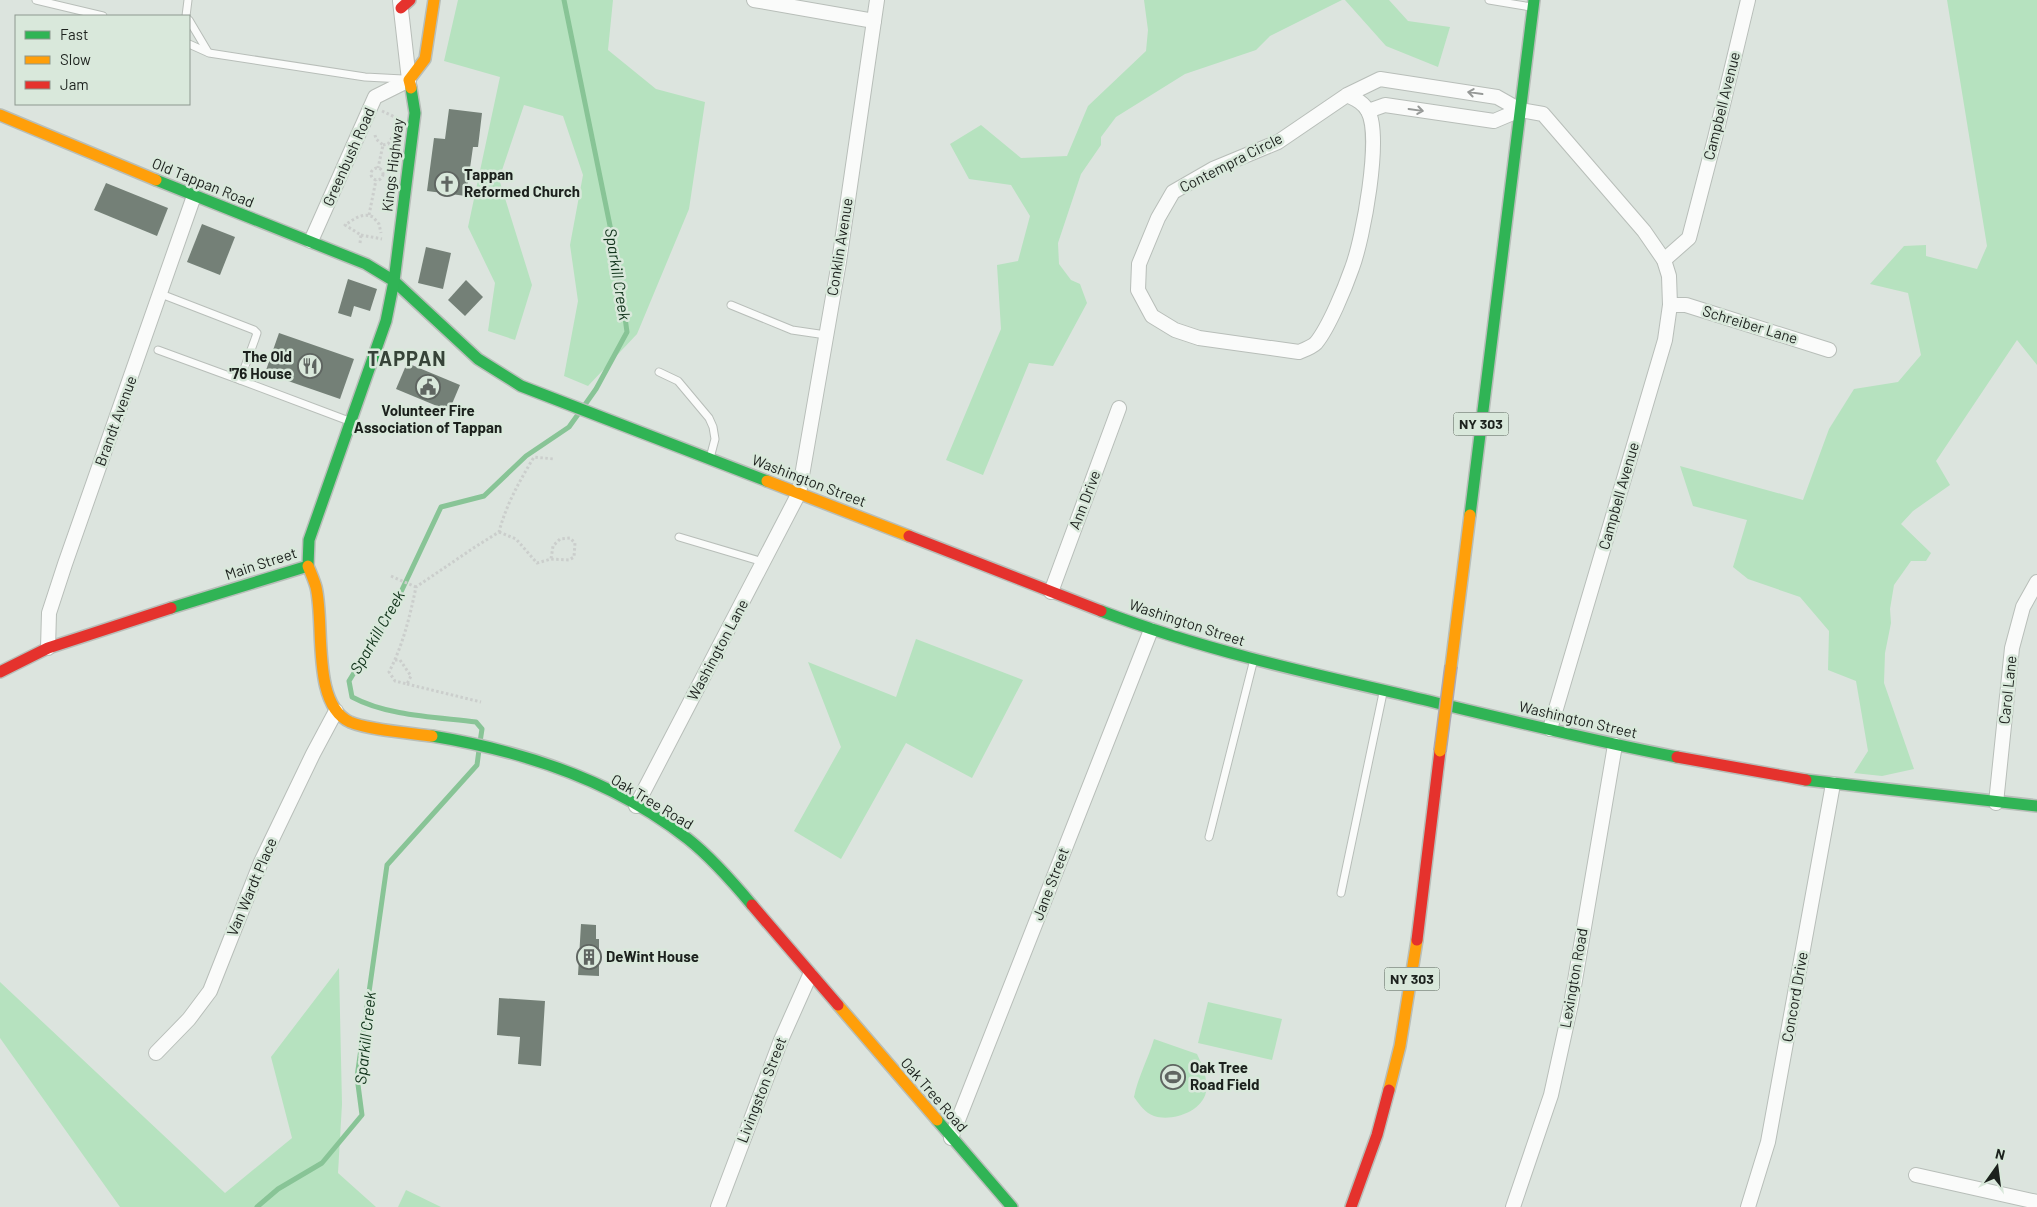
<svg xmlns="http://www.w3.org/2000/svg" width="2037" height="1207" font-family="Barlow,sans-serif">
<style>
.green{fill:#b6e2bf}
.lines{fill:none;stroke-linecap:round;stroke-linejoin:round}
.stream{stroke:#88c496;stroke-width:5}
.building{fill:#748077}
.lane-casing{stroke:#b8beb9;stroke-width:9}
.street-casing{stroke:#b8beb9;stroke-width:16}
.fast-casing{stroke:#b8beb9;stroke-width:14}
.slow-casing{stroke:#b8beb9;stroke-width:14}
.jam-casing{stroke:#b8beb9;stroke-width:14}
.path{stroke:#cbcecc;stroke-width:3;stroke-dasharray:2.5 2.5;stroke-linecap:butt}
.lane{stroke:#fafbfa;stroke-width:7}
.street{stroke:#fafbfa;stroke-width:14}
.fast{stroke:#30b455;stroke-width:11}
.slow{stroke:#ff9f0a;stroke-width:11}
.jam{stroke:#e5322d;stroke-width:11}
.slow-bridge-casing{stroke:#aea8b1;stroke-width:14;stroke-linecap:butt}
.slow-bridge{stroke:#ff9f0a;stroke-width:11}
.oneway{stroke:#969997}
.labels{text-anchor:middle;stroke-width:5;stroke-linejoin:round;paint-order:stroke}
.shield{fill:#d9e8db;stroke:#555d56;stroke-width:1}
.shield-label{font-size:14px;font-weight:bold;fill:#1c211d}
.street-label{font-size:15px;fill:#1c211d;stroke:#d9e8db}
.poi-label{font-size:15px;font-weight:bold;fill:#1c211d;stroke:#d9e8db;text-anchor:start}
.water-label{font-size:16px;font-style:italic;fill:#0e3118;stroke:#d9e8db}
.district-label{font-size:20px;font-weight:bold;letter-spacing:1px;fill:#364338;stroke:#d9e8db}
</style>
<rect width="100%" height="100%" fill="#dce4de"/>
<g class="green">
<polygon points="458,0 613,0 608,50 656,89 705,102 689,209 637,334 588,386 564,376 578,301 570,245 583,175 563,116 524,105 499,179 532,285 515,340 488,331 495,283 468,227 500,77 444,61"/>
<polygon points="1144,0 1342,0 1270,36 1256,50 1185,74 1116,117 1101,137 1101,145 1081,174 1058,243 1059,264 1071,280 1080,284 1087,303 1053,366 1029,363 983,475 946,460 1001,329 997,265 1018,261 1030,216 1011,185 969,179 950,144 981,125 1021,158 1067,156 1088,106 1146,51 1148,30"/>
<polygon points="1345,0 1389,0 1408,21 1450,27 1438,67 1386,46"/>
<polygon points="1947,0 2037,0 2037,365 2017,340 1936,461 1950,485 1913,511 1901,524 1931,553 1926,561 1911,561 1894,585 1890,609 1891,623 1885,653 1884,683 1914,769 1882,776 1854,773 1868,751 1856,681 1828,670 1829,631 1800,597 1748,579 1733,567 1747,520 1693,506 1680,466 1803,500 1829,429 1854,389 1898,382 1921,355 1908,293 1870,284 1904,246 1926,245 1926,256 1977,269 1987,246"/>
<polygon points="916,639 1023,680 972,778 906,743 841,859 794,831 841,747 808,662 896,697"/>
<polygon points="339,968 342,1104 338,1173 376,1207 120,1207 0,1038 0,982 225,1193 292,1138 271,1057"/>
<polygon points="1208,1002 1282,1019 1272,1060 1198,1043"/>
<path d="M1154,1039l43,15c6,13 11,25 9,38 -4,20 -35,30 -52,24 -9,-3 -15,-12 -20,-19 4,-20 14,-38 20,-58z"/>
<polygon points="406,1190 441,1207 398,1207"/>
</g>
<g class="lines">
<g class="stream">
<polyline points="564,0 617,260 627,332 596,389 584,406"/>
<path d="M480,742l2,-13 -6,-7c-40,-5 -89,-6 -124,-25l-3,-16 43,-70 49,-104 43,-11 42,-40 43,-29 10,-14"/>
<polyline points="257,1207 278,1189 322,1163 362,1115 357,1077 387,865 477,765 479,750"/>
</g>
</g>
<g class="building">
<polygon points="449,109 482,113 478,147 473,147 466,196 427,191 434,138 445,139"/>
<polygon points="106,183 168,208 157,236 94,210"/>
<polygon points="202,224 235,237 220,275 187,262"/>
<polygon points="426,247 451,253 443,289 418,283"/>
<polygon points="348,279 377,289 370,311 354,306 351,317 338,313"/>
<polygon points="466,280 483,297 465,316 448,300"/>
<polygon points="279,333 354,359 340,399 265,373"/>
<polygon points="407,363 460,385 449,411 396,389"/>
<polygon points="581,924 596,925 596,939 599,939 599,976 578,975"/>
<polygon points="499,998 545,1001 541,1066 518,1064 520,1037 497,1035"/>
</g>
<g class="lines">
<defs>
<g id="lane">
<polyline points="36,0 103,16"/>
<polyline points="1489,0 1531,7"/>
<polyline points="186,16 188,0"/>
<polyline points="189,20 208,52"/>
<polyline points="189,44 209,53 365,77 403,79"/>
<polyline points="161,294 254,330 257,333 255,339 240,380 349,421"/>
<polyline points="731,305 792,330 826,335"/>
<polyline points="158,350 240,380"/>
<polyline points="659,372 678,381 709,418 713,427 715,439 710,458"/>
<polyline points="679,537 763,562"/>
<polyline points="1209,837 1253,663"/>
<polyline points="1341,893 1383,693"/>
</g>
<g id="street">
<polyline points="754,0 874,21"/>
<path d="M1347,95c8,4 16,7 21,16 14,26 -5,128 -16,157 -7,20 -23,59 -36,75 -4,4 -12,7 -17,9l-100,-14 -24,-8 -23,-14 -14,-26 1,-26 19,-46 15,-26 40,-23 65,-27 69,-47 33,-16 117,18 23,13 23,4 101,117 20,29 5,16 1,29 -5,35 -115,389"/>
<polyline points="1368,111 1385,105 1494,121 1520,110"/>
<polyline points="311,241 375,97 409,80 400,1"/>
<polyline points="1664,260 1689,238 1715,138 1748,0"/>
<polyline points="1670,305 1686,305 1829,350"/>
<polyline points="1051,592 1119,408"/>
<polyline points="48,648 49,613 65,564 194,196"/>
<polyline points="1996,803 2012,648 2023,607 2037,582"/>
<polyline points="636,806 799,493 839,262 877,0"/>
<polyline points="156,1053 189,1019 210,991 261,862 313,754 336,711"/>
<polyline points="951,1138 1151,630"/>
<polyline points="1916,1175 2037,1202"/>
<polyline points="718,1207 781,1040 810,975"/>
<polyline points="1513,1207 1551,1095 1571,1004 1615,745"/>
<polyline points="1748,1207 1768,1142 1833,784"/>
</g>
<g id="fast">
<polyline points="156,180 366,264 394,281 478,359 521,386 767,481"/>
<polyline points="1470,515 1534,0"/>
<polyline points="171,608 308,566 309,540 386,321 394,281 415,113 411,88"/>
<path d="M1101,611c97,37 198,60 299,83 92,22 184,45 277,63"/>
<path d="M432,736c91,15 183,45 256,103 24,19 44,42 64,66"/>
<polyline points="1806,780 2037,806"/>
<polyline points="937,1120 1012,1207"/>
</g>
<g id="slow">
<polyline points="411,88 409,80 425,59 434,0"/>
<polyline points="0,115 156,180"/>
<polyline points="767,481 909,536"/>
<path d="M308,566c3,7 6,14 8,21 9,37 -5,117 34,135 19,8 60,11 82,14"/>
<polyline points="1451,666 1470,515"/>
<polyline points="838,1005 937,1120"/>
<polyline points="1389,1090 1400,1046 1417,940"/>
</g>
<g id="jam">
<polyline points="401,8 410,0"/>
<polyline points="909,536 1101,611"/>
<polyline points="0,672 48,648 171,608"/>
<polyline points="1677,757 1806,780"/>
<polyline points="752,905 838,1005"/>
<polyline points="1417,940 1440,751"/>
<polyline points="1351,1207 1377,1135 1389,1090"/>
</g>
</defs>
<use href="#lane" class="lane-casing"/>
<use href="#street" class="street-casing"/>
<use href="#fast" class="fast-casing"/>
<use href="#slow" class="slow-casing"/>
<use href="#jam" class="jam-casing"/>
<g class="path">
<polyline points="382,111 397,118"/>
<polyline points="375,135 376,139 383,145 378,168"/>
<polyline points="383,145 388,144 393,136"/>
<circle cx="377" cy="174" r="6"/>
<polyline points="369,215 376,180"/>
<polyline points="361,235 382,239"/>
<path d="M360,243l1,-8 -16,-10c9,-6 18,-13 28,-8l6,7 2,9"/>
<polyline points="499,532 516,539 537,563 551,559 569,560 574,557 575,543 570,538 560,539 553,546 551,559"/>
<polyline points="391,576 416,587"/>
<path d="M395,660h5l11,16 -4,8 -12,-3 -6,-9c14,-27 21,-56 27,-85l59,-40 24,-15c7,-27 20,-50 35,-75l20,2"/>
<polyline points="407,684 481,702"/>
</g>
<use href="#lane" class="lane"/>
<use href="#street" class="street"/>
<use href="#fast" class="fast"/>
<use href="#slow" class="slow"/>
<use href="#jam" class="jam"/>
<defs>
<polyline id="slow-bridge" points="1440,751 1451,666"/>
</defs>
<use href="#slow-bridge" class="slow-bridge-casing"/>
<use href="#slow-bridge" class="slow-bridge"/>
</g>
<defs><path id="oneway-shaft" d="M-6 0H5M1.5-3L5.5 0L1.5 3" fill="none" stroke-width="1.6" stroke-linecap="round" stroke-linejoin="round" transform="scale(1.25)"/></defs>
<g class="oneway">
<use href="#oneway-shaft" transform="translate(1475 93) rotate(-172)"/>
<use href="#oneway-shaft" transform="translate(1416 110) rotate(8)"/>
</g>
<defs>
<symbol id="church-ring" viewBox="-11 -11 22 22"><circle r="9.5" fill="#d9e8db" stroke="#5f6561" stroke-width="1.5"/><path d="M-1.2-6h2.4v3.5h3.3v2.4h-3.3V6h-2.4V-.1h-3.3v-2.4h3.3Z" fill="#5f6561"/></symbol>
<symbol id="restaurant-ring" viewBox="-11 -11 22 22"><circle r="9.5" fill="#d9e8db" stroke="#5f6561" stroke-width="1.5"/><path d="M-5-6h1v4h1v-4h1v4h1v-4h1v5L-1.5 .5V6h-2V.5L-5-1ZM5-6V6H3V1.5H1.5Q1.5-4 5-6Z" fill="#5f6561"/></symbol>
<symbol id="civic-ring" viewBox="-11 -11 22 22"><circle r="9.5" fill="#d9e8db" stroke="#5f6561" stroke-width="1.5"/><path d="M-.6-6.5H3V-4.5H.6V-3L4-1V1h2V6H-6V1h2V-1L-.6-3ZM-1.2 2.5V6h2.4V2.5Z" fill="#5f6561"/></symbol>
<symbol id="building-ring" viewBox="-11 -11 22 22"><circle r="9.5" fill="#d9e8db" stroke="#5f6561" stroke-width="1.5"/><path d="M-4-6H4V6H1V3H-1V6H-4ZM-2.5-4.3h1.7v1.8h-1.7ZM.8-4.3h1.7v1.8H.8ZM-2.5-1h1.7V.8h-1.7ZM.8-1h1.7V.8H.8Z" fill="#5f6561"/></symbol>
<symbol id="stadium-ring" viewBox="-11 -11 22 22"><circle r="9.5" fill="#d9e8db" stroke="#5f6561" stroke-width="1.5"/><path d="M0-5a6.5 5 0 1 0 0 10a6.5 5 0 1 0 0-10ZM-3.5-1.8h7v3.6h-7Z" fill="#5f6561"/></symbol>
</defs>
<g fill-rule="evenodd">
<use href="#church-ring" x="433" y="170" width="28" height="28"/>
<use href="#restaurant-ring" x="296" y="352" width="28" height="28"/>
<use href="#civic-ring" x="414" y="373" width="28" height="28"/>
<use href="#building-ring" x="575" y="943" width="28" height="28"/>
<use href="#stadium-ring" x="1159" y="1063" width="28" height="28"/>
</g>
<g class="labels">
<g class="shield">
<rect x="1453.5" y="412.5" width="55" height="23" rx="4"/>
<rect x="1384.5" y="967.5" width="55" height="23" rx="4"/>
</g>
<g class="shield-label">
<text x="1481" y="429">NY 303</text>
<text x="1412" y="984">NY 303</text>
</g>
<g class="street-label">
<text transform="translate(1722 106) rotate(-76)" y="5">Campbell Avenue</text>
<text transform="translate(349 157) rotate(-66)" y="5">Greenbush Road</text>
<text transform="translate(1231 163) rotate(-27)" y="5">Contempra Circle</text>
<text transform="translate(393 165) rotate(-83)" y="5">Kings Highway</text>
<text transform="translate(203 183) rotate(22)" y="5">Old Tappan Road</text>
<text transform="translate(840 247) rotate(-81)" y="5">Conklin Avenue</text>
<text transform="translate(1750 325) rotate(17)" y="5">Schreiber Lane</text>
<text transform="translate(116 421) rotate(-70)" y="5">Brandt Avenue</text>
<text transform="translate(809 481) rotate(21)" y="5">Washington Street</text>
<text transform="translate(1619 496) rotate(-74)" y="5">Campbell Avenue</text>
<text transform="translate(1085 500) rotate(-69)" y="5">Ann Drive</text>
<text transform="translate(261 564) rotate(-18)" y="5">Main Street</text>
<text transform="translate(1187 623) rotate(18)" y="5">Washington Street</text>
<text transform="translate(718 650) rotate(-62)" y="5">Washington Lane</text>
<text transform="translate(2008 690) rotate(-84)" y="5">Carol Lane</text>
<text transform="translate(1578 720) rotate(13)" y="5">Washington Street</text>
<text transform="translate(652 802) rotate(31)" y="5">Oak Tree Road</text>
<text transform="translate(1051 884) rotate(-69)" y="5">Jane Street</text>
<text transform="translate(252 887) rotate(-67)" y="5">Van Wardt Place</text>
<text transform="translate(1574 978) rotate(-80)" y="5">Lexington Road</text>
<text transform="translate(1795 997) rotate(-80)" y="5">Concord Drive</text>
<text transform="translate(762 1090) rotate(-69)" y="5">Livingston Street</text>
<text transform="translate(934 1095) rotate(49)" y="5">Oak Tree Road</text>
</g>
<g class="poi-label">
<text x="464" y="180">Tappan<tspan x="464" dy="17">Reformed Church</tspan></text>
<text x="292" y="362" text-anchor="end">The Old<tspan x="292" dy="17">'76 House</tspan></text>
<text x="428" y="416" text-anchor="middle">Volunteer Fire<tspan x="428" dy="17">Association of Tappan</tspan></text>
<text x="606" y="962">DeWint House</text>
<text x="1190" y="1073">Oak Tree<tspan x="1190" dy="17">Road Field</tspan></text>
</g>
<g class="water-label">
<text transform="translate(618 274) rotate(81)" y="6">Sparkill Creek</text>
<text transform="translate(377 632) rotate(-60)" y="6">Sparkill Creek</text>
<text transform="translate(365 1038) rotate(-84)" y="6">Sparkill Creek</text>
</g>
<g class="district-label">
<text x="407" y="366">TAPPAN</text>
</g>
</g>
<rect x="15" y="15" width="175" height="90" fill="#d9e8db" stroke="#8d988f"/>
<rect x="25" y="31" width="25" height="8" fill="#30b455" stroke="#8d988f"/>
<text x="60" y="40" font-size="15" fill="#1c211d">Fast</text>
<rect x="25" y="56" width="25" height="8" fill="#ff9f0a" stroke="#8d988f"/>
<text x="60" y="65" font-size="15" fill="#1c211d">Slow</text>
<rect x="25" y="81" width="25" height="8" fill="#e5322d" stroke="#8d988f"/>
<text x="60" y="90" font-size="15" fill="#1c211d">Jam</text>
<g transform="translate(1997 1167) rotate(14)" stroke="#d9e8db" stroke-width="4" paint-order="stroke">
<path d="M0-4L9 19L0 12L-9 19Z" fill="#1c211d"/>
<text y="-8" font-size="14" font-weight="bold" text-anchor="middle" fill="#1c211d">N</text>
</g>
</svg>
